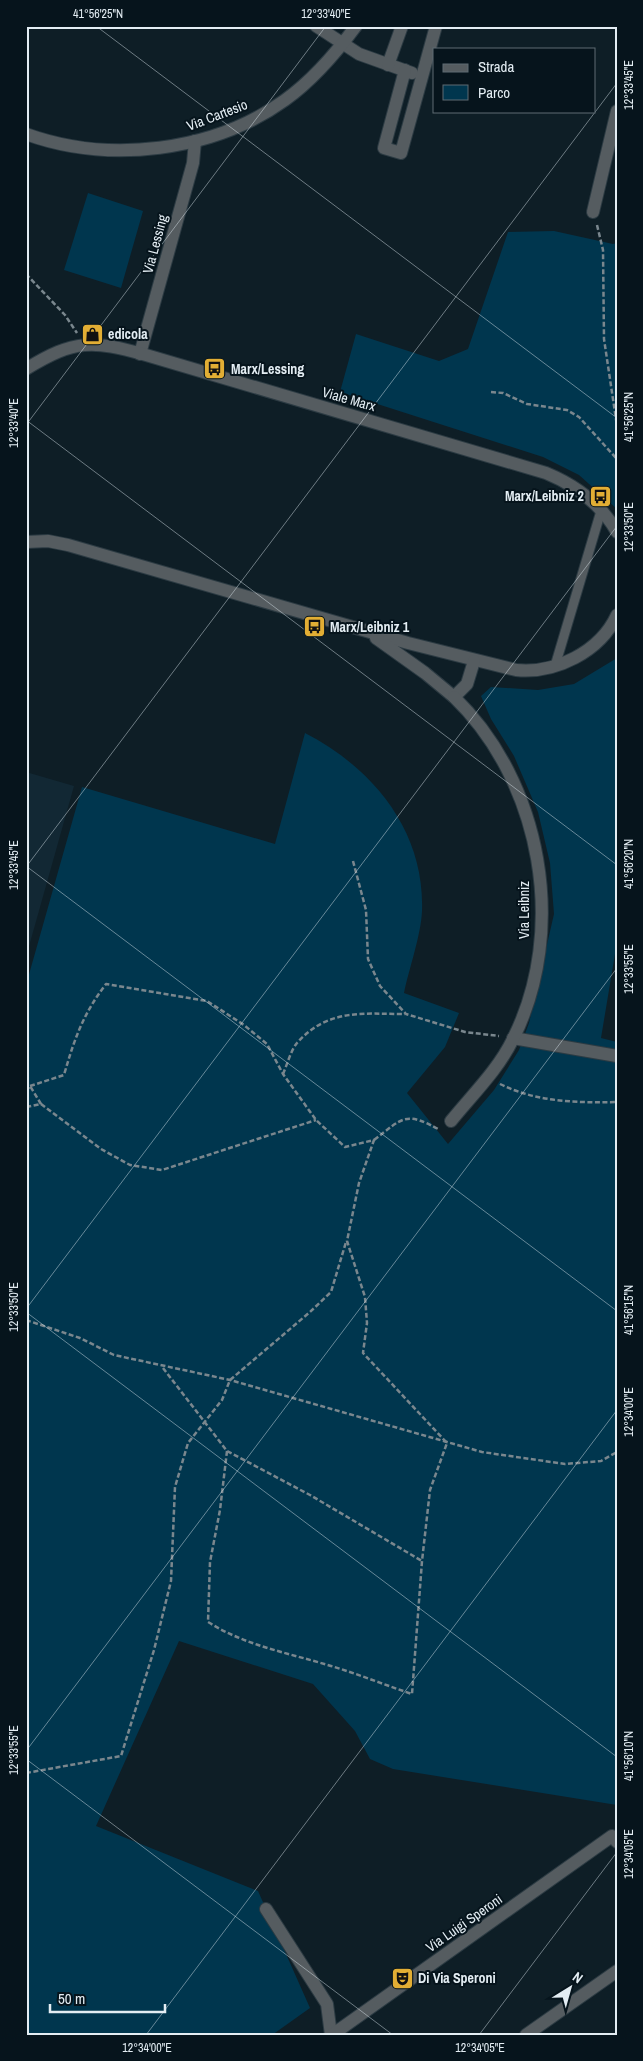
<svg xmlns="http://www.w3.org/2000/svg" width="643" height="2061" font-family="'Archivo Narrow',sans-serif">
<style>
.built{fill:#122834}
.green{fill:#00364e}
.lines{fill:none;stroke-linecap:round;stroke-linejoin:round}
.service-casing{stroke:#2c3b43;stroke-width:11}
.pedestrian-casing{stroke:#2c3b43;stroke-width:14}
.minor-casing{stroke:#2c3b43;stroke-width:14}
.path{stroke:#7a878e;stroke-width:2.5;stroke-dasharray:5 2.5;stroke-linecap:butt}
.service{stroke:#555c60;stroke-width:9}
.pedestrian{stroke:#555c60;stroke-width:12}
.minor{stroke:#555c60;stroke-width:12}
.ticks{fill:none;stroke:#e3edf3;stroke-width:1;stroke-opacity:0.45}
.labels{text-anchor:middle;stroke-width:4;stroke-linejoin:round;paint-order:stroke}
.street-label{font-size:14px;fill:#e3edf3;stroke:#06141c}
.poi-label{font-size:14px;font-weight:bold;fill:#e3edf3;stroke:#06141c;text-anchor:start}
.neatline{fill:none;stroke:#e3edf3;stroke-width:2}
.ticks-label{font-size:12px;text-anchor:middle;fill:#e3edf3}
</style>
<rect width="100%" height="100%" fill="#0e1e26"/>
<polygon class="built" points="26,772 74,786 26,957"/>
<g class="green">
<polygon points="88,193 143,211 121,288 64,270"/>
<polygon points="554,231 613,244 617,243 617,509 579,475 543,457 340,392 356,334 439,361 468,349 508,232"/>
<path d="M617,658v284l-16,96 16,4v763l-224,-36 -23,-10 -15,-28 -42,-47 -134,-43 -83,185 162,65 52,117 -38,27h-246v-1050l56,-198 193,57 30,-111c68,35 120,98 117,178 -1,24 -13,58 -18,82l55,20 -14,34 -38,46 41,51 46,-54 25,-40 10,-27 25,-109 -4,-51 -12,-51 -24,-56 -23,-37 -10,-23 10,-9 47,3 36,-6z"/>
</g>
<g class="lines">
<defs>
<polyline id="service" points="555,666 601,511"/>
<polyline id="pedestrian" points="513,1038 617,1056"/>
<g id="minor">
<polyline points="316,26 359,54 412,73"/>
<polyline points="388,65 402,26"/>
<polyline points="405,70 384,148 401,153 436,26"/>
<path d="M26,134c83,30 187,18 259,-34 28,-20 51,-47 71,-74"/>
<polyline points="593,212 617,111"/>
<polyline points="140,354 193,163 195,141"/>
<path d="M26,369c49,-30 66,-29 120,-14l400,118c29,12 55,31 71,59"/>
<path d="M26,542l22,-1 20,4 340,98 108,27c39,4 84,-18 101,-55"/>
<polyline points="376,638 425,673 454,697 467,684 474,661"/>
<path d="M451,1121c21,-26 47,-51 62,-82 55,-109 29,-257 -59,-342"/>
<polyline points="266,1909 327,2004 331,2035"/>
<polyline points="332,2035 612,1836 617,1842"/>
<polyline points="526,2035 617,1971"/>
</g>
</defs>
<use href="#service" class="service-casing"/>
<use href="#pedestrian" class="pedestrian-casing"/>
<use href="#minor" class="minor-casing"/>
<g class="path">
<polyline points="597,225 603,250 604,339 617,426"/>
<polyline points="26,274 65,315 77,333"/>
<polyline points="491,392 503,393 527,404 567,410 579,417 616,458"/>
<polyline points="616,458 617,450"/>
<polyline points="353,861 366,910 368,959 380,986 406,1014 465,1032 499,1036"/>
<path d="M283,1074c4,-9 8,-24 14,-31 31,-35 67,-29 108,-29"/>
<path d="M500,1084c36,18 77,19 117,18"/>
<path d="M30,1086l34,-11c10,-35 19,-61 42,-91l101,17 37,24 23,19 16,30 33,46 29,27 29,-7 -15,43 -12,58 18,56 2,26 -4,30 84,90"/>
<polyline points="26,1091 30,1086 41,1104 26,1107"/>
<polyline points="41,1104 101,1149 130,1165 162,1170 316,1120"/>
<path d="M374,1140c30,-23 31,-29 66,-10"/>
<polyline points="26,1320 80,1338 114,1355 230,1380 482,1452 565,1464 601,1461 617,1452"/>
<polyline points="163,1368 227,1451 310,1495 422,1561"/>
<path d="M227,1451l-7,59 -10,52 -2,60c38,24 81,31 123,44 27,8 54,19 81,28l10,-133 8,-71 17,-47"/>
<polyline points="26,1773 121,1756 154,1650 171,1581 175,1487 188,1443 222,1400 230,1380 310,1312 331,1292 346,1242"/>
</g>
<use href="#service" class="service"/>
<use href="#pedestrian" class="pedestrian"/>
<use href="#minor" class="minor"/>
</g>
<path class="ticks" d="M96,26l521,392M26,420l591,445M26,425l300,-399M26,866l591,445M26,867l591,-784M26,1309l591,-783M26,1312l591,445M26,1751l591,-783M26,1759l367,276M146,2035l471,-625M479,2035l138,-183"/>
<defs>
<symbol id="shop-square" viewBox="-11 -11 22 22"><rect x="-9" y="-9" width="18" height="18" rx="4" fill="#e2ae34" stroke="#06141c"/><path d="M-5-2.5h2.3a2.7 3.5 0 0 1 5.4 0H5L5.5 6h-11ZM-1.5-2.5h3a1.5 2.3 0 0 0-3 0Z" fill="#111"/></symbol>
<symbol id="bus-square" viewBox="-11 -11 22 22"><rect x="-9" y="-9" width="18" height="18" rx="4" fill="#e2ae34" stroke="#06141c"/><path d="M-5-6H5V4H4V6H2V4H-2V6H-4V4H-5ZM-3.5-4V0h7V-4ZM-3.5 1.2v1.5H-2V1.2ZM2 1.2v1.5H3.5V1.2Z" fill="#111"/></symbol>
<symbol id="theatre-square" viewBox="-11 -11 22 22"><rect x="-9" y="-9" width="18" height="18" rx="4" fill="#e2ae34" stroke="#06141c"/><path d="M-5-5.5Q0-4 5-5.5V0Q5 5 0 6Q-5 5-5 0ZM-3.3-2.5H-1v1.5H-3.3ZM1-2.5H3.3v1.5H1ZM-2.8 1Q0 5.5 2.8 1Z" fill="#111"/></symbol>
</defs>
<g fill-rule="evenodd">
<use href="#shop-square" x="80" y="322" width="25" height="25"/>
<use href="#bus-square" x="202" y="356" width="25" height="25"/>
<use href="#bus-square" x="588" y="484" width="25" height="25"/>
<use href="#bus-square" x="302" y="614" width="25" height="25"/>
<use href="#theatre-square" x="390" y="1966" width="25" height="25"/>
</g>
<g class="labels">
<g class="street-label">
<text transform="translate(217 115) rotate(-21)" y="5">Via Cartesio</text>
<text transform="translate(155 244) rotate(-75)" y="5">Via Lessing</text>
<text transform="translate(349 399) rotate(16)" y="5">Viale Marx</text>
<text transform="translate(524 910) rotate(-90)" y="5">Via Leibniz</text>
<text transform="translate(464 1923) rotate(-35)" y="5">Via Luigi Speroni</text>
</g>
<g class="poi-label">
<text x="108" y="339">edicola</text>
<text x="231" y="374">Marx/Lessing</text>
<text x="584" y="501" text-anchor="end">Marx/Leibniz 2</text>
<text x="330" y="632">Marx/Leibniz 1</text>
<text x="418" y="1983">Di Via Speroni</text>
</g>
</g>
<rect width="643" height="2061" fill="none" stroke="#06141c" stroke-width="55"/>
<rect x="433" y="48" width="162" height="65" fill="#06141c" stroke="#5e6b72"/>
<rect x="443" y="64" width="25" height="8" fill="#555c60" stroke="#5e6b72"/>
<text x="478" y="72" font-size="15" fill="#e3edf3">Strada</text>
<rect x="443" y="85" width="25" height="15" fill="#00364e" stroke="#5e6b72"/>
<text x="478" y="98" font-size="15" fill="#e3edf3">Parco</text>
<g transform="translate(570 1988) rotate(37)" stroke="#06141c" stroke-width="4" paint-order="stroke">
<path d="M0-4L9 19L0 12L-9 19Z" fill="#e3edf3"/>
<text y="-8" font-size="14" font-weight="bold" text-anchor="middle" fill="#e3edf3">N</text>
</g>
<path d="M50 2004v8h115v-8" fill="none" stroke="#e3edf3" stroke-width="2.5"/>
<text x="58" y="2004" font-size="15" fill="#e3edf3" stroke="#06141c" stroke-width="4" paint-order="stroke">50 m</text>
<rect x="28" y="28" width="588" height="2006" class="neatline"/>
<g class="ticks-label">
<text x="98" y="18">41°56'25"N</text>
<text x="326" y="18">12°33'40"E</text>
<text transform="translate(629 85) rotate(-90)" y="4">12°33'45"E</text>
<text transform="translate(629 417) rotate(-90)" y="4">41°56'25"N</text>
<text transform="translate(14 423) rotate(-90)" y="4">12°33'40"E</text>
<text transform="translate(629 527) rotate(-90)" y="4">12°33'50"E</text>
<text transform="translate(629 864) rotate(-90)" y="4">41°56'20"N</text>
<text transform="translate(14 865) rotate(-90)" y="4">12°33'45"E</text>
<text transform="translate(629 969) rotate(-90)" y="4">12°33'55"E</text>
<text transform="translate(14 1307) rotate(-90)" y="4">12°33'50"E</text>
<text transform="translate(629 1310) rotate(-90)" y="4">41°56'15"N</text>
<text transform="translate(629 1412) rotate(-90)" y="4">12°34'00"E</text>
<text transform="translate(14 1750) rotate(-90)" y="4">12°33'55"E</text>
<text transform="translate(629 1756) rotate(-90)" y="4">41°56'10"N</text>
<text transform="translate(629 1854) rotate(-90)" y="4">12°34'05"E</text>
<text x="147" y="2052">12°34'00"E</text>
<text x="480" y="2052">12°34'05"E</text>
</g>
</svg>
